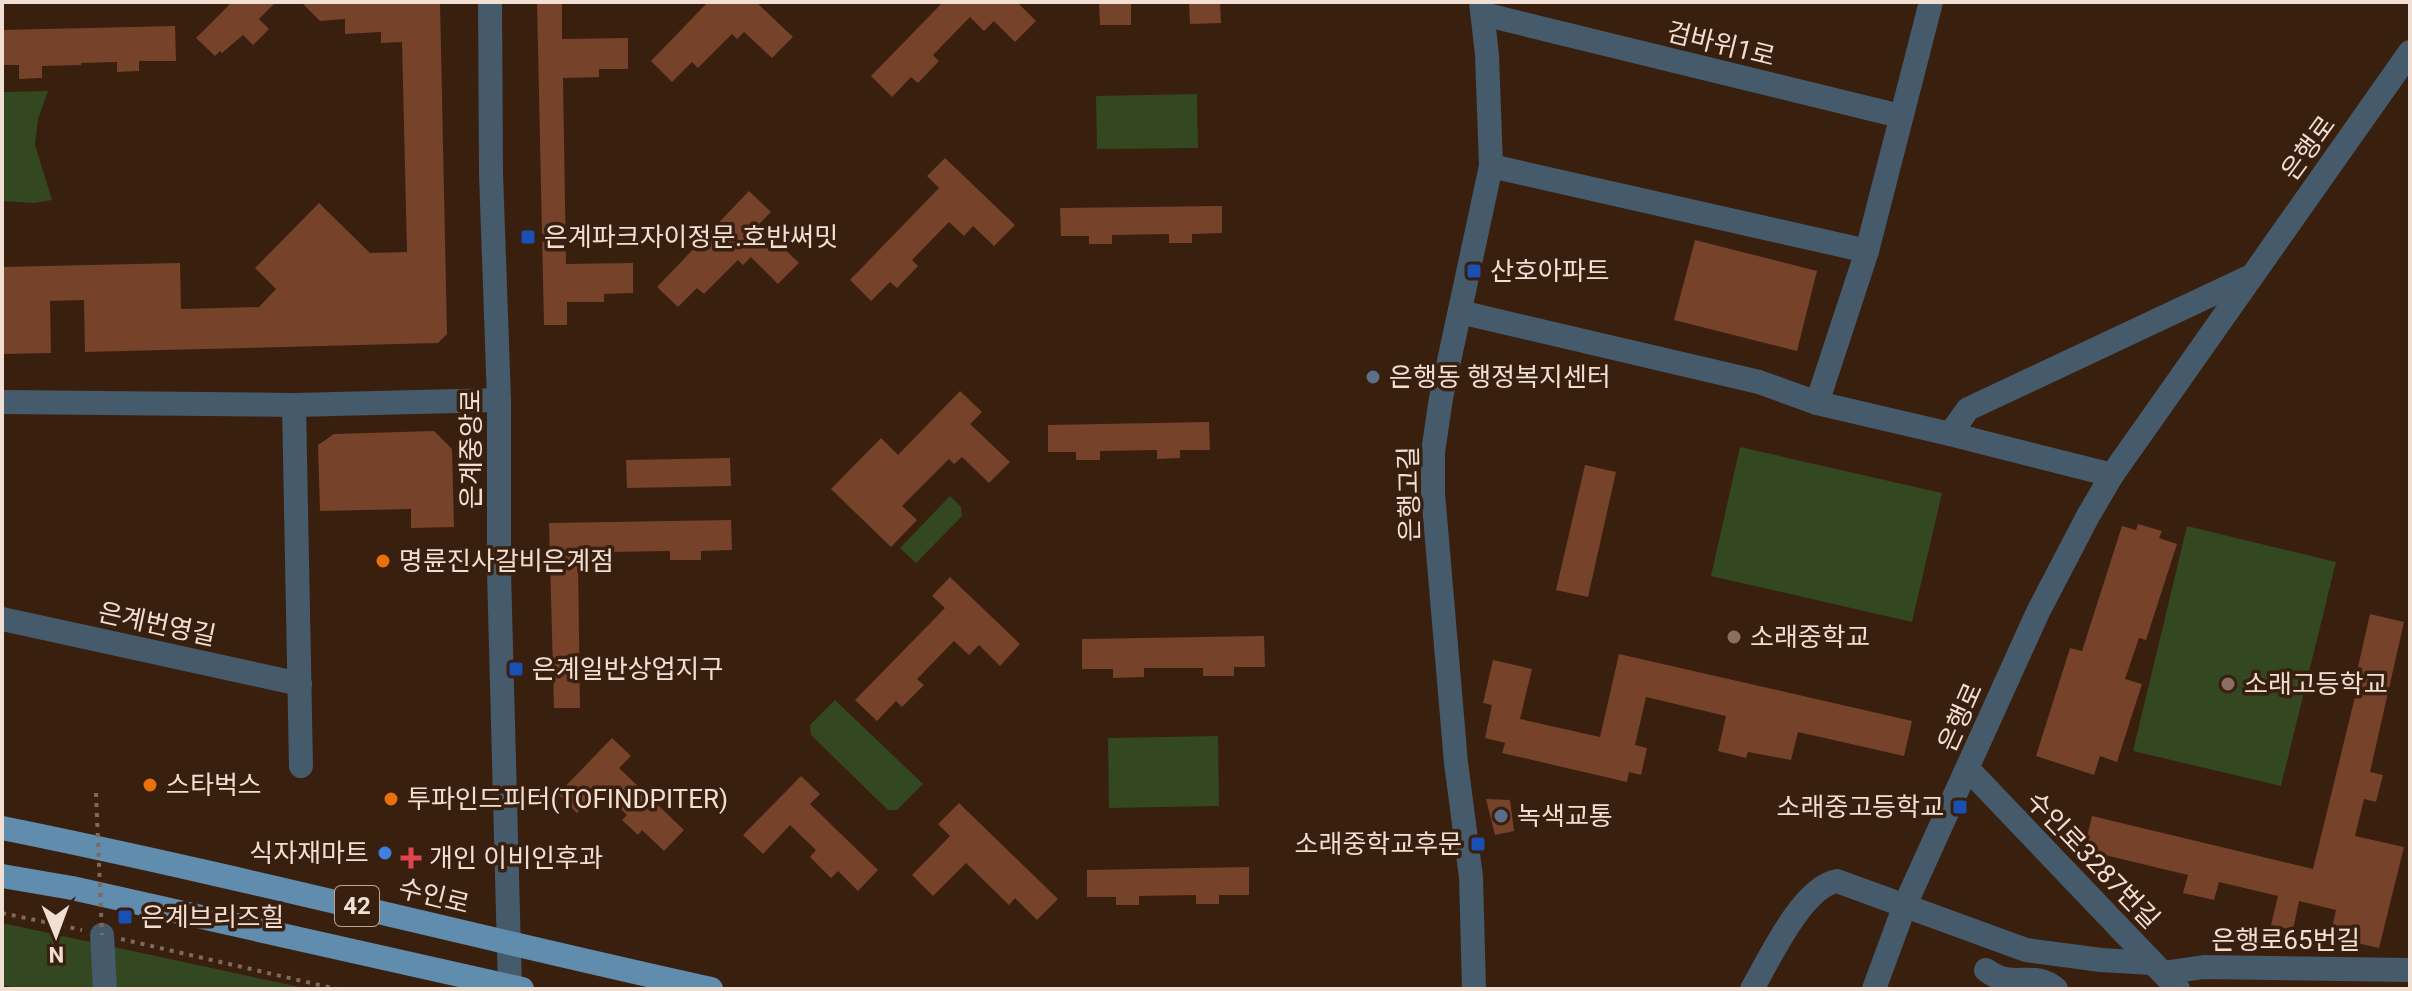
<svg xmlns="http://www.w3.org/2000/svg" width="2412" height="991" font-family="Roboto,'Noto Sans KR',sans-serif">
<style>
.green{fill:#334721}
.building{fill:#76422a}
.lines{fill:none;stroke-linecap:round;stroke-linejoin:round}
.path{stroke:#80695a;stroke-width:4;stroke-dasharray:4 6;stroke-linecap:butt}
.minor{stroke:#455a6a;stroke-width:24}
.major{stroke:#608cad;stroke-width:24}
.path-bridge{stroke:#80695a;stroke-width:4;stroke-dasharray:4 6;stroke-linecap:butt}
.transit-dot{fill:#1a4fb4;stroke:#391f0e;stroke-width:3}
.service-dot{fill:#5c6f8a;stroke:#391f0e;stroke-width:3}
.food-dot{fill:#e8710a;stroke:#391f0e;stroke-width:3}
.education-dot{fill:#8d6e63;stroke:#391f0e;stroke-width:3}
.shop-dot{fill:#3f7fe0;stroke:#391f0e;stroke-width:3}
.health-dot{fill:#e0444e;stroke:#391f0e;stroke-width:3}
.labels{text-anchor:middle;stroke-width:7;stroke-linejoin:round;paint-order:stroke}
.shield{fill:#391f0e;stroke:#baa599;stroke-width:2}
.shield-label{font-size:24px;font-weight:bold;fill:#f1dfd4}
.street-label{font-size:26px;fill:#f1dfd4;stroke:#391f0e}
.poi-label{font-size:26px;fill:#f1dfd4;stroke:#391f0e;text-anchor:start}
</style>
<rect width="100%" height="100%" fill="#391f0e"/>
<g class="green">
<polygon points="48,91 38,119 35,145 52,200 34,203 2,201 2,92"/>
<polygon points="1197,94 1198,148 1097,149 1096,96"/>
<polygon points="1740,447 1942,493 1912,622 1711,576"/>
<polygon points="950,496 961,507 962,516 916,563 900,548"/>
<polygon points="2187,526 2336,562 2281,786 2133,751"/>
<polygon points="835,700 923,784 897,810 888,810 811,735 810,725"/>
<polygon points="1218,736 1219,806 1109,808 1108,738"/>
<polygon points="2,923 309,989 21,989 2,985"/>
</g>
<g class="building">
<polygon points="232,2 276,2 259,19 269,29 253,45 243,35 222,53 220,51 215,56 196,38"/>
<polygon points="301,2 440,2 447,334 438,343 85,352 84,300 50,301 51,353 2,354 2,267 180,263 181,309 259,307 276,289 255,268 319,203 370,253 407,252 402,42 381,43 381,32 345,34 345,19 320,21"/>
<polygon points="537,2 562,2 562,39 628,38 628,69 599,69 599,77 563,78 566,264 633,263 633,293 604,294 604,302 567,302 567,325 544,325"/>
<polygon points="708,2 756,2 793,37 772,58 744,32 737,39 732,34 698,68 692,62 672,82 651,61"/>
<polygon points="943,2 1017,2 1036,21 1015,42 994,21 984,31 970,17 933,55 939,61 918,83 911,77 892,97 871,76"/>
<polygon points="1099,2 1131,2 1131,25 1100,25"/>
<polygon points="1189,2 1220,2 1221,23 1190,24"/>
<polygon points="175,26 176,61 139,61 139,71 117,72 117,62 81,63 81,65 42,66 42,78 19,79 19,65 2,65 2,30"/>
<polygon points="945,158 1015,225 994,246 973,226 964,236 949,222 912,260 918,266 897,288 890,282 871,301 850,280 939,188 927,176"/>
<polygon points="749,191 771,212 759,224 799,263 778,284 751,257 743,265 738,260 704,294 697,288 678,307 657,287"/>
<polygon points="1222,206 1222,233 1192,234 1192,243 1169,243 1169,234 1112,235 1112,244 1089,244 1089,236 1061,236 1060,208"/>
<polygon points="1695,240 1817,271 1797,351 1674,320"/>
<polygon points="960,391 982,412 970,424 1010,462 989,483 962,457 954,464 949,459 902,506 917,520 891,547 831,489 881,438 898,455"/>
<polygon points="1209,422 1210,450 1180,450 1180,458 1157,459 1157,450 1100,451 1100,460 1076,460 1076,452 1048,452 1048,425"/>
<polygon points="434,431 452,449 454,527 411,528 411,509 320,511 318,445 334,434"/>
<polygon points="730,458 731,486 627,488 626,460"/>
<polygon points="1585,465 1616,472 1588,597 1556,590"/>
<polygon points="731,520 732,550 701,551 701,560 670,560 670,551 611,552 611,561 578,562 580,708 554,708 549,523"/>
<polygon points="2138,524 2162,531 2159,538 2177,544 2146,640 2139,638 2125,679 2142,684 2117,762 2100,756 2094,775 2036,756 2070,648 2082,651 2122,526 2136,530"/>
<polygon points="950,577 1020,644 1000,666 979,645 969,655 954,641 917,679 924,685 902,707 896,701 877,721 855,700 945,608 932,596"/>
<polygon points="2370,614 2404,622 2370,772 2383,775 2376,802 2364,799 2355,836 2404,847 2379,948 2330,937 2336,910 2299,901 2293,930 2271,925 2278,896 2219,882 2214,900 2183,893 2188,875 2084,850 2092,816 2313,869 2362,668 2358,667"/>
<polygon points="1264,636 1265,667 1234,667 1234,676 1203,676 1203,668 1144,668 1144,677 1113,678 1113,669 1082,669 1082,639"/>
<polygon points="1619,654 1912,721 1904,756 1798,732 1791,760 1748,752 1746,758 1718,751 1726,716 1646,697 1635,745 1647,748 1641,775 1629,772 1627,782 1502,753 1505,743 1485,738 1492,705 1483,703 1493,660 1532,669 1520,719 1600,737"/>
<polygon points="612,738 631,756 619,768 684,830 664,851 642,830 638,835 622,820 627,815 600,789 577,813 558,794"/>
<polygon points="801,776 820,794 810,804 878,870 858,891 838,871 831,878 810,857 816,850 790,825 763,854 743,835"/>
<polygon points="1486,799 1510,800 1514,831 1495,835"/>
<polygon points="959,803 1058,899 1037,920 1015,898 1009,905 966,863 933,896 912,875 950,836 938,824"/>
<polygon points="1249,867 1249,895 1219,895 1219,904 1196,904 1196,895 1139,896 1139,905 1116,905 1116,897 1087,897 1087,870"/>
</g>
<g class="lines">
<g class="path">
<polyline points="2,913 82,930"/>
<polyline points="121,939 337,989"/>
</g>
<g class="minor">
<polyline points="490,2 491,174 499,400 499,571 510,989"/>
<polyline points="1483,14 1900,116"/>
<polyline points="1491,166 1867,251"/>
<polyline points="1460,312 1759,382 1817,403 1950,434 2112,475"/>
<polyline points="2,402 294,405 499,400"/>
<polyline points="1817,403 1867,251 1931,2"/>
<polyline points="294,405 301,766"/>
<polyline points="1950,434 1968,409 2249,277"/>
<polyline points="2,619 300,684"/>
<polyline points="1968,769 2178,989"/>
<polyline points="102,935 105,989"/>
<path d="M1986,970c27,21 46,-1 70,19"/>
<polyline points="2163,973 2204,967 2410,970"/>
<polyline points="1474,989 1471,877 1456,763 1433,493 1433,452 1441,398 1491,166 1487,55 1481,2"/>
<path d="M1752,989c17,-29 50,-102 85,-108l189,69 75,10 51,3"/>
<polyline points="1874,989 1905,905 2038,612 2088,516 2112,475 2410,52"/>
</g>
<g class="major">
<path d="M2,828c238,48 472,109 709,161"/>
<polyline points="2,876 72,888 522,989"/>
</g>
<polyline class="path-bridge" points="96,793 102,935"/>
</g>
<g class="transit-dot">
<rect x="520" y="229" width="16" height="16" rx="4"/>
<rect x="1466" y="263" width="16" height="16" rx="4"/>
<rect x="508" y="661" width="16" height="16" rx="4"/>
<rect x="1952" y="799" width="16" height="16" rx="4"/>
<rect x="1470" y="836" width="16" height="16" rx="4"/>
<rect x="117" y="909" width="16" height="16" rx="4"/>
</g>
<g class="service-dot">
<circle cx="1373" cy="377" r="8"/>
<circle cx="1501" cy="816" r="8"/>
</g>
<g class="food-dot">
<circle cx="383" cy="561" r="8"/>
<circle cx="150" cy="785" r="8"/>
<circle cx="391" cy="799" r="8"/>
</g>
<g class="education-dot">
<circle cx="1734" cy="637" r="8"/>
<circle cx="2228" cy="684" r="8"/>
</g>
<circle class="shop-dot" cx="385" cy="853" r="8"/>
<path class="health-dot" d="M407 846h8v8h8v8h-8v8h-8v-8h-8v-8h8z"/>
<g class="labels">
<rect class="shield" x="335" y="886" width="44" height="40" rx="6"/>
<g class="shield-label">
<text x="357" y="914">42</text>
</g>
<g class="street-label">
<text transform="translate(1721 44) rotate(14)" y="9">검바위1로</text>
<text transform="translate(2308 148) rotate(-54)" y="9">은행로</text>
<text transform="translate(471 449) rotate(-90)" y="9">은계중앙로</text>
<text transform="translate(1409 494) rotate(-91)" y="9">은행고길</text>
<text transform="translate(157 624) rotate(12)" y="9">은계번영길</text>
<text transform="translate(1960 717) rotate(-66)" y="9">은행로</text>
<text transform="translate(2093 860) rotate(46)" y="9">수인로3287번길</text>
<text transform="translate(434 896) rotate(14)" y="9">수인로</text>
<text x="2286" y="949">은행로65번길</text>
</g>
<g class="poi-label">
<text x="544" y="246">은계파크자이정문.호반써밋</text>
<text x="1490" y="280">산호아파트</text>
<text x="1389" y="386">은행동 행정복지센터</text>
<text x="399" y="570">명륜진사갈비은계점</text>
<text x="1750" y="646">소래중학교</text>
<text x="532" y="678">은계일반상업지구</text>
<text x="2244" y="693">소래고등학교</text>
<text x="166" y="794">스타벅스</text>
<text x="407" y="808">투파인드피터(TOFINDPITER)</text>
<text x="1944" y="816" text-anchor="end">소래중고등학교</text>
<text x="1517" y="825">녹색교통</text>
<text x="1462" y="853" text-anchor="end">소래중학교후문</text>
<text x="369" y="862" text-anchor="end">식자재마트</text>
<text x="429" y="867">개인 이비인후과</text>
<text x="141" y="926">은계브리즈힐</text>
</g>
</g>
<rect width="2412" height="991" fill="none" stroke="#f1dfd4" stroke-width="8"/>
<g transform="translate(56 935) rotate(179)" stroke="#391f0e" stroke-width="6" paint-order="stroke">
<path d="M0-6L14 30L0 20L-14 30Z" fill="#f1dfd4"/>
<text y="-12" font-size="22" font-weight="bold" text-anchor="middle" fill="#f1dfd4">N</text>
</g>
</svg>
